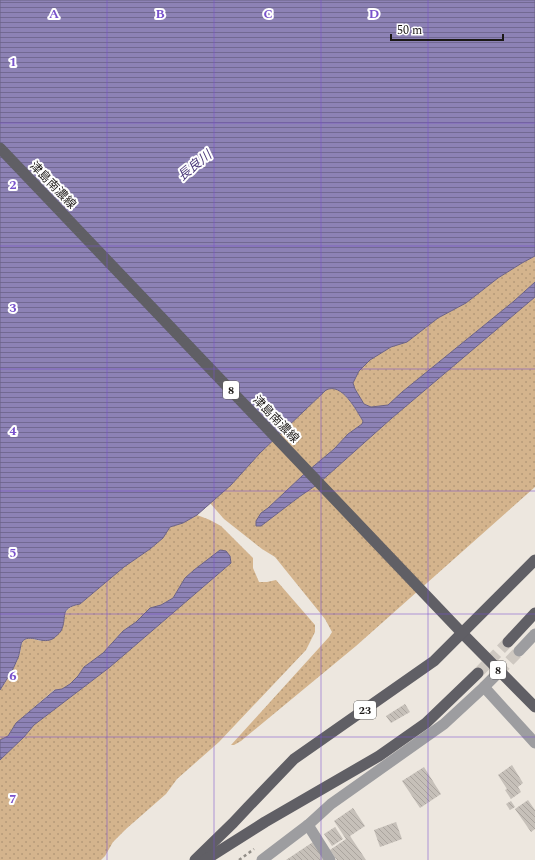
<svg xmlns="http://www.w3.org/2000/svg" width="535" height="860" font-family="Spectral,'Noto Sans JP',serif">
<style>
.grass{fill:url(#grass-dots)}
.water{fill:url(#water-rules);stroke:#6b6285}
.building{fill:url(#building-back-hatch)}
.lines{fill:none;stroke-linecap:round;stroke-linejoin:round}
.minor-tunnel{stroke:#cec8c1;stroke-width:11;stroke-dasharray:11 5.5;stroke-linecap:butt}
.primary-tunnel{stroke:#cec8c1;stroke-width:11;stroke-dasharray:11 5.5;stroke-linecap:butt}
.path{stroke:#928e88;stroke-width:2.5;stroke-dasharray:3 3;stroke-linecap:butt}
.minor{stroke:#9d9da0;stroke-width:11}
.primary{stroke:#605f65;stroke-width:11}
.grid{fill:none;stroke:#7952cc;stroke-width:1;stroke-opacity:0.55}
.labels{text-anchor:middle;stroke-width:4;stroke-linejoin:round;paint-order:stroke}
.shield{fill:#fff;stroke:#5f5d5c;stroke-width:1}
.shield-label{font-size:11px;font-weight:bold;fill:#1b1816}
.street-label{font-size:12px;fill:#1b1816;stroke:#fff}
.water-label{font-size:13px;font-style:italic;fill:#4b397a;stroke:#fff}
.grid-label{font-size:13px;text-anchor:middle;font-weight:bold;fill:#7952cc;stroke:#fff;stroke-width:4;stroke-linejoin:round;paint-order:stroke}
</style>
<defs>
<pattern id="grass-dots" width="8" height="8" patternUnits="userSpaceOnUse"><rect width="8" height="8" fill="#d4b48d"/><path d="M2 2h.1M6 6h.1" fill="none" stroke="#b59a79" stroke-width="1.8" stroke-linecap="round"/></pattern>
<pattern id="water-rules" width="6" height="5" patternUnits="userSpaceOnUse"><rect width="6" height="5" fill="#8d82b5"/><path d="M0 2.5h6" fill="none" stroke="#726992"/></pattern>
<pattern id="building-back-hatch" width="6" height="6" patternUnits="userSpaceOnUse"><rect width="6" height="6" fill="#c6c0b9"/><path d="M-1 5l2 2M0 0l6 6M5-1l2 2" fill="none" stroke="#aaa49e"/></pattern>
</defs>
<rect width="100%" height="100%" fill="#ede7df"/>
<g class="grass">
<polygon points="535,256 535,282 514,301 402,392 388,405 371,407 364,404 355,389 353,383 359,371 370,360 391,347 407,342 438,318 466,303 498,278 522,263"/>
<path d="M535,297v190l-179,159 -115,95 -7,4h-3l98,-108 3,-5 -7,-13 -50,-62 -13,-8 -38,-30 -14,-16 21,-18 29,-32 66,-63c16,-8 30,21 37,31l-1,3 -14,10 -14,15 -32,27 -34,32 -7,5 -5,13h5l38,-29 19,-13 74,-66z"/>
<path d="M197,515l13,5 11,6 32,32v10l6,14h8l9,-2 39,45v7l-9,18 -87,92 -42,37 -11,15 -40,35 -13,13 -8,14 -4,4h-101v-100l24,-23 10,-12 76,-58 121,-104 -1,-7 -10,-6 -26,20 -9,8 -12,20 -12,7 -11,3 -14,14 -13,9 -20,22 -19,14 -6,9 -8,8 -8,5 -8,1 -38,33 -8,13 -8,4v-50l10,-15 7,-14 3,-8 1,-7 2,-5 4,-3 6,1 8,2 20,-11c3,-14 3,-23 19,-26l44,-37 26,-18 13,-11 7,-11 13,-4z"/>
</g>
<g class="water">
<path d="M0,0h535v256l-13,7 -24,15 -32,25 -28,15 -31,24 -16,5 -21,13 -11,11 -6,12 2,6 9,15 7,3 17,-2 14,-13 112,-91 21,-19v15l-143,121 -74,66 -19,13 -38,29h-5v-5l5,-8 7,-5 34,-32 32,-27 14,-15 14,-10 1,-3c-7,-11 -21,-39 -37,-31l-66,63 -29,32 -34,30 -14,8 -13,4 -7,11 -13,11 -26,18 -44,37c-22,4 -12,13 -19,27 -2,3 -5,5 -7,7 -11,8 -25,-6 -32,4 -2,4 -2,13 -5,18 -4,11 -11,20 -17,30z"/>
<polygon points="220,550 226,551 230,556 231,563 110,667 34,725 24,737 0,760 0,740 8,736 16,723 55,690 62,689 70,684 78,676 84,667 103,653 123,631 136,622 150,608 161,605 173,598 185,578 194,570"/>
</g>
<g class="building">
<polygon points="405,704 410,712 391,723 386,716"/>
<polygon points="512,765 523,783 518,787 521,792 511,799 505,790 507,789 498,775"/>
<polygon points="424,767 441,794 420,808 402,781"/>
<polygon points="528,800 535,810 535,829 531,832 515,809"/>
<polygon points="511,801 515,807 510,810 506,804"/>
<polygon points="353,808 365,826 350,836 366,860 337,860 330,850 346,839 334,821"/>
<polygon points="396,822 402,839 380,847 374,830"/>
<polygon points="335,827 343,839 332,846 324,834"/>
<polygon points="313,842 326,860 286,860"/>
</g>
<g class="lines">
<polyline class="minor-tunnel" points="498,673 519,651"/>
<polyline class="primary-tunnel" points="478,673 508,642"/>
<polyline class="path" points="239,860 254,849"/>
<g class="minor">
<polyline points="519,651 535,634"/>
<polyline points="484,687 535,743"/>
<polyline points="308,825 330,860"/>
<polyline points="262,860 308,825 331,804 444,724 484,687 498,673"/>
</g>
<g class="primary">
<polyline points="0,148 462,633 535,707"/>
<polyline points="508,642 535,613"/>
<polyline points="195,860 233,823 248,807 294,759 434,661 535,560"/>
<polyline points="205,860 265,822 379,756 426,723 478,673"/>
</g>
</g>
<path class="grid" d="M107,0v860M214,0v860M321,0v860M428,0v860M0,123h535M0,246h535M0,369h535M0,491h535M0,614h535M0,737h535"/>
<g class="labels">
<g class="shield">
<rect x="223" y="381" width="16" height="18" rx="3"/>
<rect x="490" y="661" width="16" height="18" rx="3"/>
<rect x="354" y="701" width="22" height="18" rx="3"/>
</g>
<g class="shield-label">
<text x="231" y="394">8</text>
<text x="498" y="674">8</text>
<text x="365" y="714">23</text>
</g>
<g class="street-label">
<text transform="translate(53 185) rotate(46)" y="4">津島南濃線</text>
<text transform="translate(276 419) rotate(46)" y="4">津島南濃線</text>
</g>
<g class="water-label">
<text transform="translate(194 165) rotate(-39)" y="5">長良川</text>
</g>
</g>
<g class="grid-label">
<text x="54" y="18">A</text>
<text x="160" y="18">B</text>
<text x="268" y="18">C</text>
<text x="374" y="18">D</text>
<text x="13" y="66">1</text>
<text x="13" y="189">2</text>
<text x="13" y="312">3</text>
<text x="13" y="435">4</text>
<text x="13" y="557">5</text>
<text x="13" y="680">6</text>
<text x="13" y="803">7</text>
</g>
<path d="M391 34v6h112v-6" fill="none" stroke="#1b1816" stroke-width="2"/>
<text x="397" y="34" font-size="12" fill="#1b1816" stroke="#ffffff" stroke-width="3" paint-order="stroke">50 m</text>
</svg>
